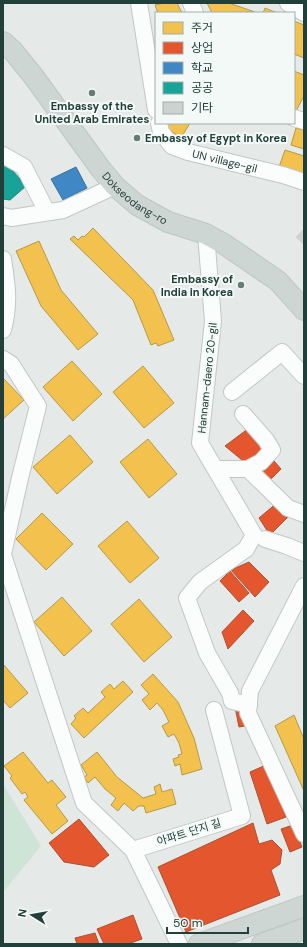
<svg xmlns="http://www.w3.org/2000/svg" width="307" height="947" font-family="'DM Sans','Noto Sans KR',sans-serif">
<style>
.green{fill:#cee4d6}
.homes{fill:#f2c14e;stroke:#b49a48}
.shops{fill:#e4572e;stroke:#aa5031}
.schools{fill:#3f88c5;stroke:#36729b}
.public{fill:#17a398;stroke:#1a857c}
.building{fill:#ccd2d0;stroke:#ced3d1}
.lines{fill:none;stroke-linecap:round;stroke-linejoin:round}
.minor-casing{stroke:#c2c7c5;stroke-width:18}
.major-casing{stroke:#bdc6c4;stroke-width:22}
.minor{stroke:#fbfcfc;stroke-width:16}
.major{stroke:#ced6d4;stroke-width:20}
.poi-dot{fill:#667b76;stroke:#f3f9f7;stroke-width:1.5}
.labels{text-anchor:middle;stroke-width:4;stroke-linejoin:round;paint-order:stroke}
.poi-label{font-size:11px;font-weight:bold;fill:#223f39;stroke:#f3f9f7}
.street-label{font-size:11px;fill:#223f39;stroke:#f3f9f7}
</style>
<rect width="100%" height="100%" fill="#e5eae8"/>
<polygon class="green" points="3,784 41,846 4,891 3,891"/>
<g class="homes">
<polygon points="164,3 177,3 182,13 158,13 155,5"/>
<polygon points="207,3 229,3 255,12 212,13"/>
<polygon points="265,8 277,13 263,13"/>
<polygon points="294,21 304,25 304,58 294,54"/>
<polygon points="294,71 304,75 304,96 296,111 294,111"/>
<polygon points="165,123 190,123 181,138 163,126"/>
<polygon points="296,128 304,130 304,149 291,145"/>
<polygon points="285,150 304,156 304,176 279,167"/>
<polygon points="93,228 153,290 174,340 158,346 156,343 151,345 133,300 70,239 74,236 78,240 82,236 84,237"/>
<polygon points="39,241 61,290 98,334 78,350 41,306 16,251"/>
<polygon points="72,361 102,394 73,421 43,387"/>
<polygon points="143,366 174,403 144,428 113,392"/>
<polygon points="3,378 24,400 3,419"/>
<polygon points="70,435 93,462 57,494 33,467"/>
<polygon points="148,439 177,474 149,498 120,462"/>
<polygon points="42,513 73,544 46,570 16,539"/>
<polygon points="127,521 159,558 130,583 98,546"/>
<polygon points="62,597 92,631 64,656 34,622"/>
<polygon points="139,599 172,637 144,662 111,624"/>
<polygon points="3,664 28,693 10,708 3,700"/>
<polygon points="153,674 178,702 194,738 202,769 182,775 180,764 175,766 173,759 179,757 178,755 182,754 179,743 174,734 168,737 162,726 169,722 163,710 157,703 150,710 142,700 149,694 141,685"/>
<polygon points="123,681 133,692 84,738 71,724 76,718 74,716 83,708 88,713 105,697 101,692 110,684 114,689"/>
<polygon points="294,715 304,739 304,791 275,726"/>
<polygon points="23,752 48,783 52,780 66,797 56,805 68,821 52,834 24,800 28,797 25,792 22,794 10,778 12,776 4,766"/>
<polygon points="97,752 117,777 143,798 156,794 154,787 160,784 162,792 172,789 176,804 146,813 144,806 139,806 133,811 124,803 118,811 111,805 116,798 105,789 95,777 88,783 84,777 87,775 81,765"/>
</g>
<g class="shops">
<polygon points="249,428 267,451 248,465 225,446"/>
<polygon points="274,461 281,469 272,478 267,480 260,474 267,465"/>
<polygon points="278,502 290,515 270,535 259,518"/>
<polygon points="249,562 269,582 255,597 231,570"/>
<polygon points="230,571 249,593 239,602 220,581"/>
<polygon points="243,610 254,621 228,649 222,632"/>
<polygon points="235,707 245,708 250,725 239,727"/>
<polygon points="266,765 286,817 267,824 250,772"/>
<polygon points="79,819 109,855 94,867 64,862 49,843"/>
<polygon points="253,823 259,844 272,840 282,850 280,864 271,870 280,895 186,932 158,867"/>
<polygon points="293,825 302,847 290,852 281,829"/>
<polygon points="133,915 142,939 128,944 104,944 97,929"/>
<polygon points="95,933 99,944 77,944 75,938"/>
</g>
<polygon class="schools" points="76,167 87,188 63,200 51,179"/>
<polygon class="public" points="6,163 26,186 10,200 3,199 3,165"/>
<polygon class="building" points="304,229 304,245 296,237"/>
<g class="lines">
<defs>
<g id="minor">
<polyline points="139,3 156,110"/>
<polyline points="191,3 195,13"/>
<polyline points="288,3 304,13"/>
<polyline points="294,118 304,121"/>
<path id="s1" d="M159,123l2,9 11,14 16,6 95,23 21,7"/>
<polyline points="3,155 24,167 47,212"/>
<polyline points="3,216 11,218 63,210 115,186"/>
<polyline points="206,234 213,321 200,443 254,535 246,549 200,582 187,598 207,653 230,693 232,701 249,705"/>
<path d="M3,259c4,25 7,45 0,71"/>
<polyline points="3,359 11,364 38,406 20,478 3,554"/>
<polyline points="232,392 282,352 304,376"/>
<polyline points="243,414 266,440 272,450 261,462 248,469"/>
<polyline points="216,469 248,469 288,508 304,514"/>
<polyline points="265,539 287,546 304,553"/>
<polyline points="3,555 84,803 133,850 179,944"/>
<polyline points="304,586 250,691 248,713 304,834"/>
<polyline points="133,850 242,816 214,710"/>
</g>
<g id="major">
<path id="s2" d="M3,42l10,9 21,26 66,91 15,18 22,19 31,17 38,12 18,10 54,37 26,29"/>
<polyline points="199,944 304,906"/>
<polyline points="262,944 304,929"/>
</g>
</defs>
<use href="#minor" class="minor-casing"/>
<use href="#major" class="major-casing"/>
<use href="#minor" class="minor"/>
<use href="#major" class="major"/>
</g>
<g class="poi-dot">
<circle cx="92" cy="93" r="4"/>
<circle cx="137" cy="138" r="4"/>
<circle cx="241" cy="285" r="4"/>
</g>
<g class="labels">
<g class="poi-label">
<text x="92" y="110">Embassy of the<tspan x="92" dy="13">United Arab Emirates</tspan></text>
<text x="145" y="142" text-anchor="start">Embassy of Egypt in Korea</text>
<text x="233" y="283" text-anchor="end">Embassy of<tspan x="233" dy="13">India in Korea</tspan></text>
</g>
<g class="street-label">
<text dy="4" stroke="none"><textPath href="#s1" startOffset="82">UN village-gil</textPath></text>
<text dy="4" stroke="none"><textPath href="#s2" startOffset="206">Dokseodang-ro</textPath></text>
<text transform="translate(207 378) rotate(-84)" y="4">Hannam-daero 20-gil</text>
<text transform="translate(189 832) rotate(-17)" y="4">아파트 단지 길</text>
</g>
</g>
<rect width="307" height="947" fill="none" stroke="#223f39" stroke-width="8"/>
<rect x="155" y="12" width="140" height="112" fill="#f3f9f7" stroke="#9fafab"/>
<rect x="163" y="22" width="20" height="12" fill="#f2c14e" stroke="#9fafab"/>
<text x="191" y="32" font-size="12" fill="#223f39">주거</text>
<rect x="163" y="42" width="20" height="12" fill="#e4572e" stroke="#9fafab"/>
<text x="191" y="52" font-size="12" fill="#223f39">상업</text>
<rect x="163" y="62" width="20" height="12" fill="#3f88c5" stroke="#9fafab"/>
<text x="191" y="72" font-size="12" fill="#223f39">학교</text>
<rect x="163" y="82" width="20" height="12" fill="#17a398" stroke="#9fafab"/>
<text x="191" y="92" font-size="12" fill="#223f39">공공</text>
<rect x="163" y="102" width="20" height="12" fill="#ccd2d0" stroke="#9fafab"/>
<text x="191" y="112" font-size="12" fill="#223f39">기타</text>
<g transform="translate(32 915) rotate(281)" stroke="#f3f9f7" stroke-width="3" paint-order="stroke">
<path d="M0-3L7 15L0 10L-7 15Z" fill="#223f39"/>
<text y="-6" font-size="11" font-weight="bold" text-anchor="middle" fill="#223f39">N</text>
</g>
<path d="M167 927v6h81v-6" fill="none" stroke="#223f39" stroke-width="2"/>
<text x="173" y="927" font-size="12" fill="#223f39" stroke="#f3f9f7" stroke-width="3" paint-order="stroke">50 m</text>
</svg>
